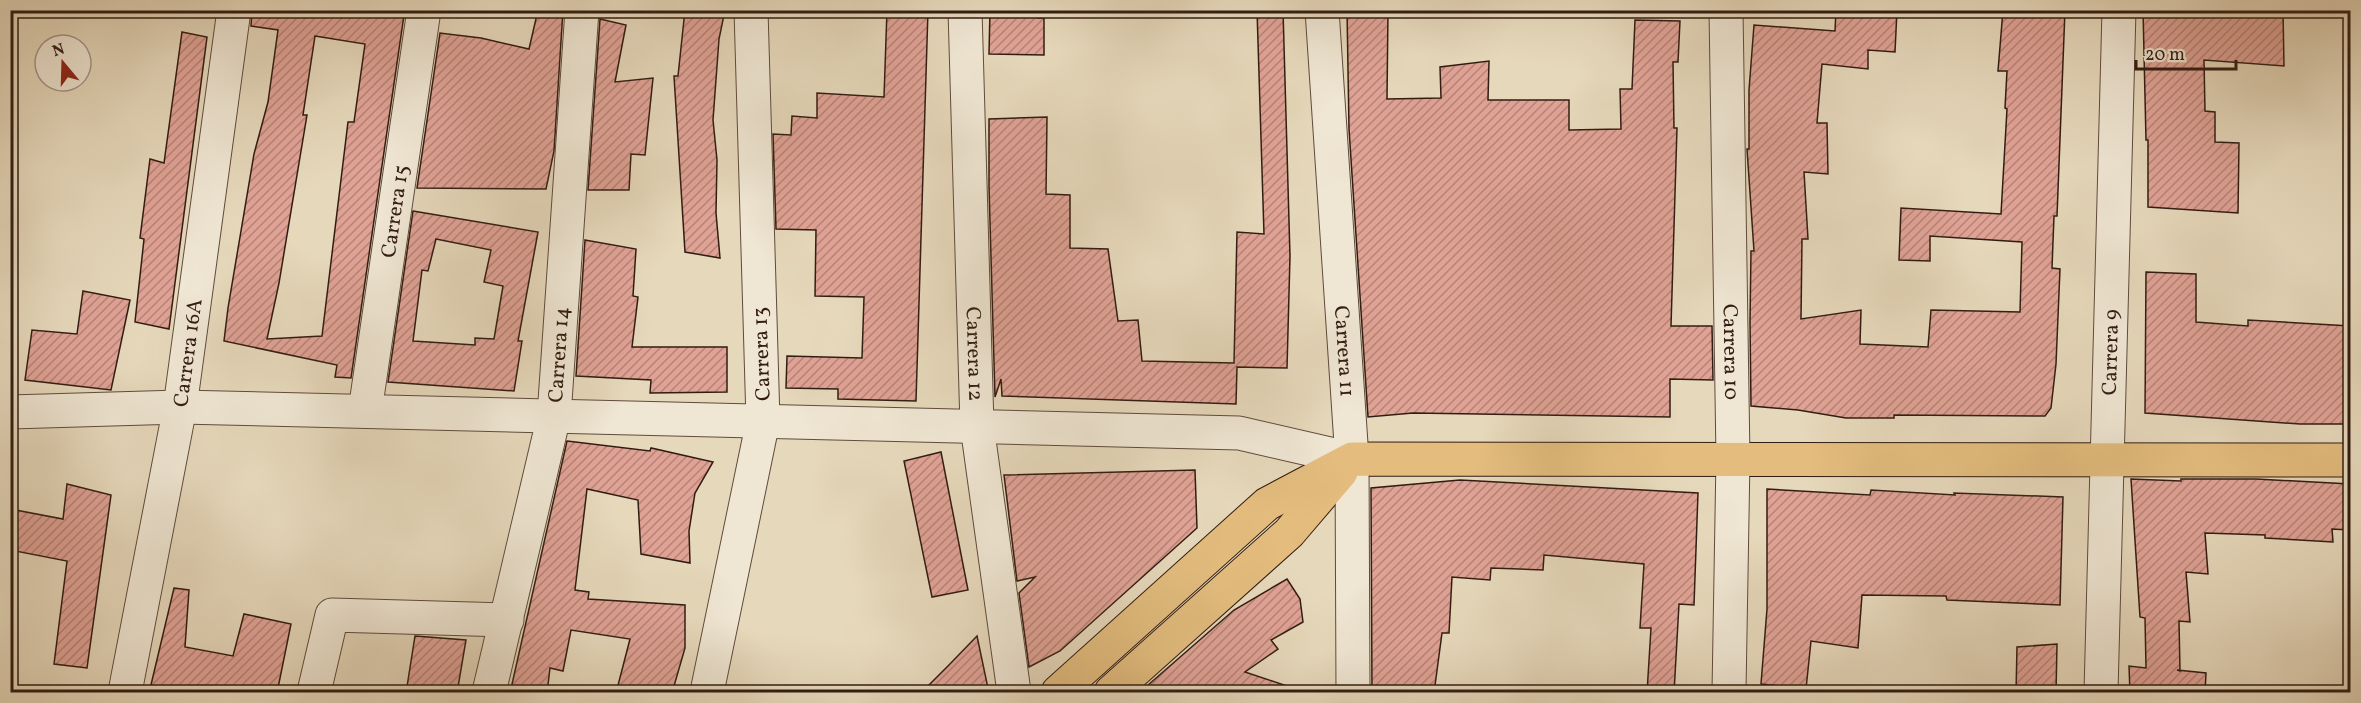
<svg xmlns="http://www.w3.org/2000/svg" width="2361" height="703" font-family="Vollkorn,serif">
<style>
.building{fill:url(#building-hatch);stroke:#321c13;stroke-width:1.5;fill-rule:evenodd}
.lines{fill:none;stroke-linecap:round;stroke-linejoin:round}
.minor-casing{stroke:#5f4b3d;stroke-width:35}
.major-casing{stroke:#321c13;stroke-width:35}
.minor{stroke:#efe6d3;stroke-width:33}
.major{stroke:#e3bc7e;stroke-width:33}
.labels{text-anchor:middle;stroke-width:6;stroke-linejoin:round;paint-order:stroke}
.street-label{font-size:21px;fill:#321c13;stroke:#efe6d3}
</style>
<defs>
<pattern id="building-hatch" width="6" height="6" patternUnits="userSpaceOnUse" patternTransform="scale(1.5)"><rect width="6" height="6" fill="#e0a295"/><path d="M-1 1l2-2M0 6l6-6M5 7l2-2" fill="none" stroke="#b68378"/></pattern>
</defs>
<rect width="100%" height="100%" fill="#e6d8bb"/>
<filter id="stains"><feTurbulence type="fractalNoise" baseFrequency=".00333" numOctaves="4"/><feColorMatrix values="0 0 0 0 .2 0 0 0 0 .09 0 0 0 0 .02 0 0 0 .5 -.17"/></filter>
<radialGradient id="worn" r=".72"><stop offset=".6" stop-color="#630" stop-opacity="0"/><stop offset="1" stop-color="#630" stop-opacity=".3"/></radialGradient>
<g class="building">
<path d="M252,10h124l28,5 -53,363 -16,-1 2,-12 -113,-24 4,-33 26,-154 14,-52 10,-72 -27,-4zM315,36l50,8 -11,78h-6l-26,214 -55,3 12,-56 28,-168h-4z"/>
<polygon points="538,10 563,10 554,151 546,189 417,188 440,33 481,38 529,49"/>
<polygon points="685,10 725,10 719,39 713,120 717,160 716,213 720,258 685,252 674,76 678,76"/>
<polygon points="887,10 928,10 916,401 838,399 838,389 786,388 787,356 862,358 864,297 815,296 816,230 776,229 773,134 791,135 792,116 817,118 817,93 884,97"/>
<polygon points="990,10 1038,10 1038,18 1044,18 1044,55 989,54"/>
<polygon points="1257,10 1283,10 1290,256 1287,368 1237,367 1236,404 1002,396 1001,379 995,397 989,187 989,119 1047,117 1046,194 1070,195 1070,248 1108,249 1118,321 1138,320 1142,361 1234,363 1237,232 1264,234"/>
<polygon points="1347,10 1388,10 1387,99 1441,98 1440,67 1489,61 1488,100 1569,100 1569,130 1621,129 1620,89 1632,89 1635,20 1680,21 1678,62 1673,62 1674,128 1677,128 1671,326 1712,326 1713,380 1670,379 1670,417 1413,413 1368,417 1349,129"/>
<polygon points="1836,10 1897,10 1895,52 1868,50 1868,69 1822,64 1817,123 1827,123 1828,174 1804,172 1808,239 1802,239 1801,319 1861,310 1860,344 1928,347 1931,310 2020,312 2022,242 1930,236 1930,261 1899,260 1901,208 2001,214 2007,109 2005,108 2007,71 1998,71 2003,10 2065,10 2057,216 2054,216 2052,268 2060,269 2056,364 2051,408 2045,416 1894,415 1894,418 1846,418 1798,410 1751,406 1750,322 1751,251 1754,251 1747,149 1749,149 1749,90 1754,25 1835,31"/>
<polygon points="2143,10 2283,10 2284,66 2204,60 2205,111 2215,112 2215,142 2239,143 2238,213 2148,207 2148,140 2146,140"/>
<polygon points="600,19 626,25 615,82 653,78 645,155 631,154 629,190 588,190"/>
<polygon points="182,32 207,37 169,329 135,322 144,239 140,238 150,159 164,163"/>
<path d="M413,211l125,21 -20,109h4l-8,50 -126,-9zM436,239l55,11 -7,32 19,4 -9,53 -19,-1v7l-62,-4 9,-71 6,1z"/>
<polygon points="585,240 636,249 633,296 638,297 632,347 727,347 727,392 650,393 651,380 576,376"/>
<polygon points="2146,272 2196,274 2196,322 2248,326 2248,320 2350,326 2350,424 2300,424 2145,413"/>
<polygon points="83,291 130,300 111,390 25,380 32,330 77,334"/>
<polygon points="567,441 650,451 651,448 713,462 695,493 689,531 690,563 641,554 638,500 587,489 575,590 589,592 588,599 685,605 685,648 672,693 616,693 630,639 571,630 563,671 550,668 547,693 510,693"/>
<polygon points="941,452 968,590 932,597 904,461"/>
<polygon points="1195,470 1197,528 1060,651 1029,667 1019,593 1035,577 1017,581 1004,475"/>
<polygon points="2131,479 2181,481 2181,479 2256,479 2350,484 2350,530 2332,529 2333,542 2265,538 2265,535 2205,533 2208,574 2186,572 2190,622 2179,621 2180,671 2177,670 2206,673 2205,693 2130,693 2129,666 2146,668 2145,618 2140,617"/>
<polygon points="1460,480 1698,493 1694,605 1679,604 1674,693 1647,693 1651,628 1640,628 1644,564 1544,555 1543,570 1491,568 1490,580 1452,577 1449,633 1442,633 1434,693 1372,693 1371,488"/>
<polygon points="67,484 111,495 87,668 54,664 67,561 10,550 10,509 63,519"/>
<polygon points="1767,489 1870,495 1871,490 1955,495 1954,493 2063,497 2060,605 1947,600 1946,596 1862,595 1858,648 1811,641 1806,689 1761,684 1767,609"/>
<polygon points="1287,579 1300,599 1303,622 1271,640 1278,649 1245,672 1293,688 1292,693 1139,693 1234,610"/>
<polygon points="174,588 189,590 185,647 233,656 244,614 291,624 277,693 176,693 150,689"/>
<polygon points="415,636 466,640 457,693 406,693"/>
<polygon points="977,636 989,693 921,693 948,666"/>
<polygon points="2057,644 2056,693 2016,693 2017,647"/>
</g>
<g class="lines">
<defs>
<g id="minor">
<path id="s1" d="M965,10l12,416 37,266"/>
<path id="s2" d="M1322,10l30,449 1,233"/>
<path id="s3" d="M1726,10l7,448 -4,234"/>
<path id="s4" d="M365,411l59,-401"/>
<polyline points="10,412 180,407 1239,433 1352,459"/>
<path id="s5" d="M125,692l55,-285 54,-397"/>
<polyline points="314,692 332,615 507,620"/>
<path id="s6" d="M489,692l65,-276 28,-406"/>
<polyline points="707,692 763,421 751,10"/>
<path id="s7" d="M2101,692l18,-682"/>
</g>
<g id="major">
<polyline points="1058,692 1267,504 1352,459 2350,460"/>
<polyline points="1111,692 1289,533 1341,472"/>
</g>
</defs>
<use href="#minor" class="minor-casing"/>
<use href="#major" class="major-casing"/>
<use href="#minor" class="minor"/>
<use href="#major" class="major"/>
</g>
<g class="labels">
<g class="street-label">
<text dy="7" stroke="none"><textPath href="#s4" startOffset="202">Carrera 15</textPath></text>
<text dy="7" stroke="none"><textPath href="#s2" startOffset="342">Carrera 11</textPath></text>
<text dy="7" stroke="none"><textPath href="#s3" startOffset="342">Carrera 10</textPath></text>
<text dy="7" stroke="none"><textPath href="#s7" startOffset="340">Carrera 9</textPath></text>
<text dy="7" stroke="none"><textPath href="#s5" startOffset="345">Carrera 16A</textPath></text>
<text dy="7" stroke="none"><textPath href="#s1" startOffset="344">Carrera 12</textPath></text>
<text transform="translate(761 354) rotate(-92)" y="7">Carrera 13</text>
<text dy="7" stroke="none"><textPath href="#s6" startOffset="345">Carrera 14</textPath></text>
</g>
</g>
<rect width="2361" height="703" fill="none" stroke="#e6d8bb" stroke-width="36"/>
<rect x="12" y="12" width="2337" height="679" fill="none" stroke="#321c13" stroke-width="3"/>
<rect x="18" y="18" width="2325" height="667" fill="none" stroke="#321c13" stroke-width="1.5"/>
<g transform="translate(63 63) rotate(341)"><circle r="28" fill="#efe6d3" stroke="#a39586" stroke-width="1.5"/>
<path d="M0-4.5L10 22L0 15L-10 22Z" fill="#8f2418"/>
<text y="-9" font-size="16" font-weight="bold" text-anchor="middle" fill="#321c13">N</text>
</g>
<path d="M2136 60v9h100v-9" fill="none" stroke="#321c13" stroke-width="3"/>
<text x="2145" y="60" font-size="18" fill="#321c13" stroke="#efe6d3" stroke-width="4.5" paint-order="stroke">20 m</text>
<rect width="100%" height="100%" filter="url(#stains)"/>
<rect width="100%" height="100%" fill="url(#worn)"/>
</svg>
